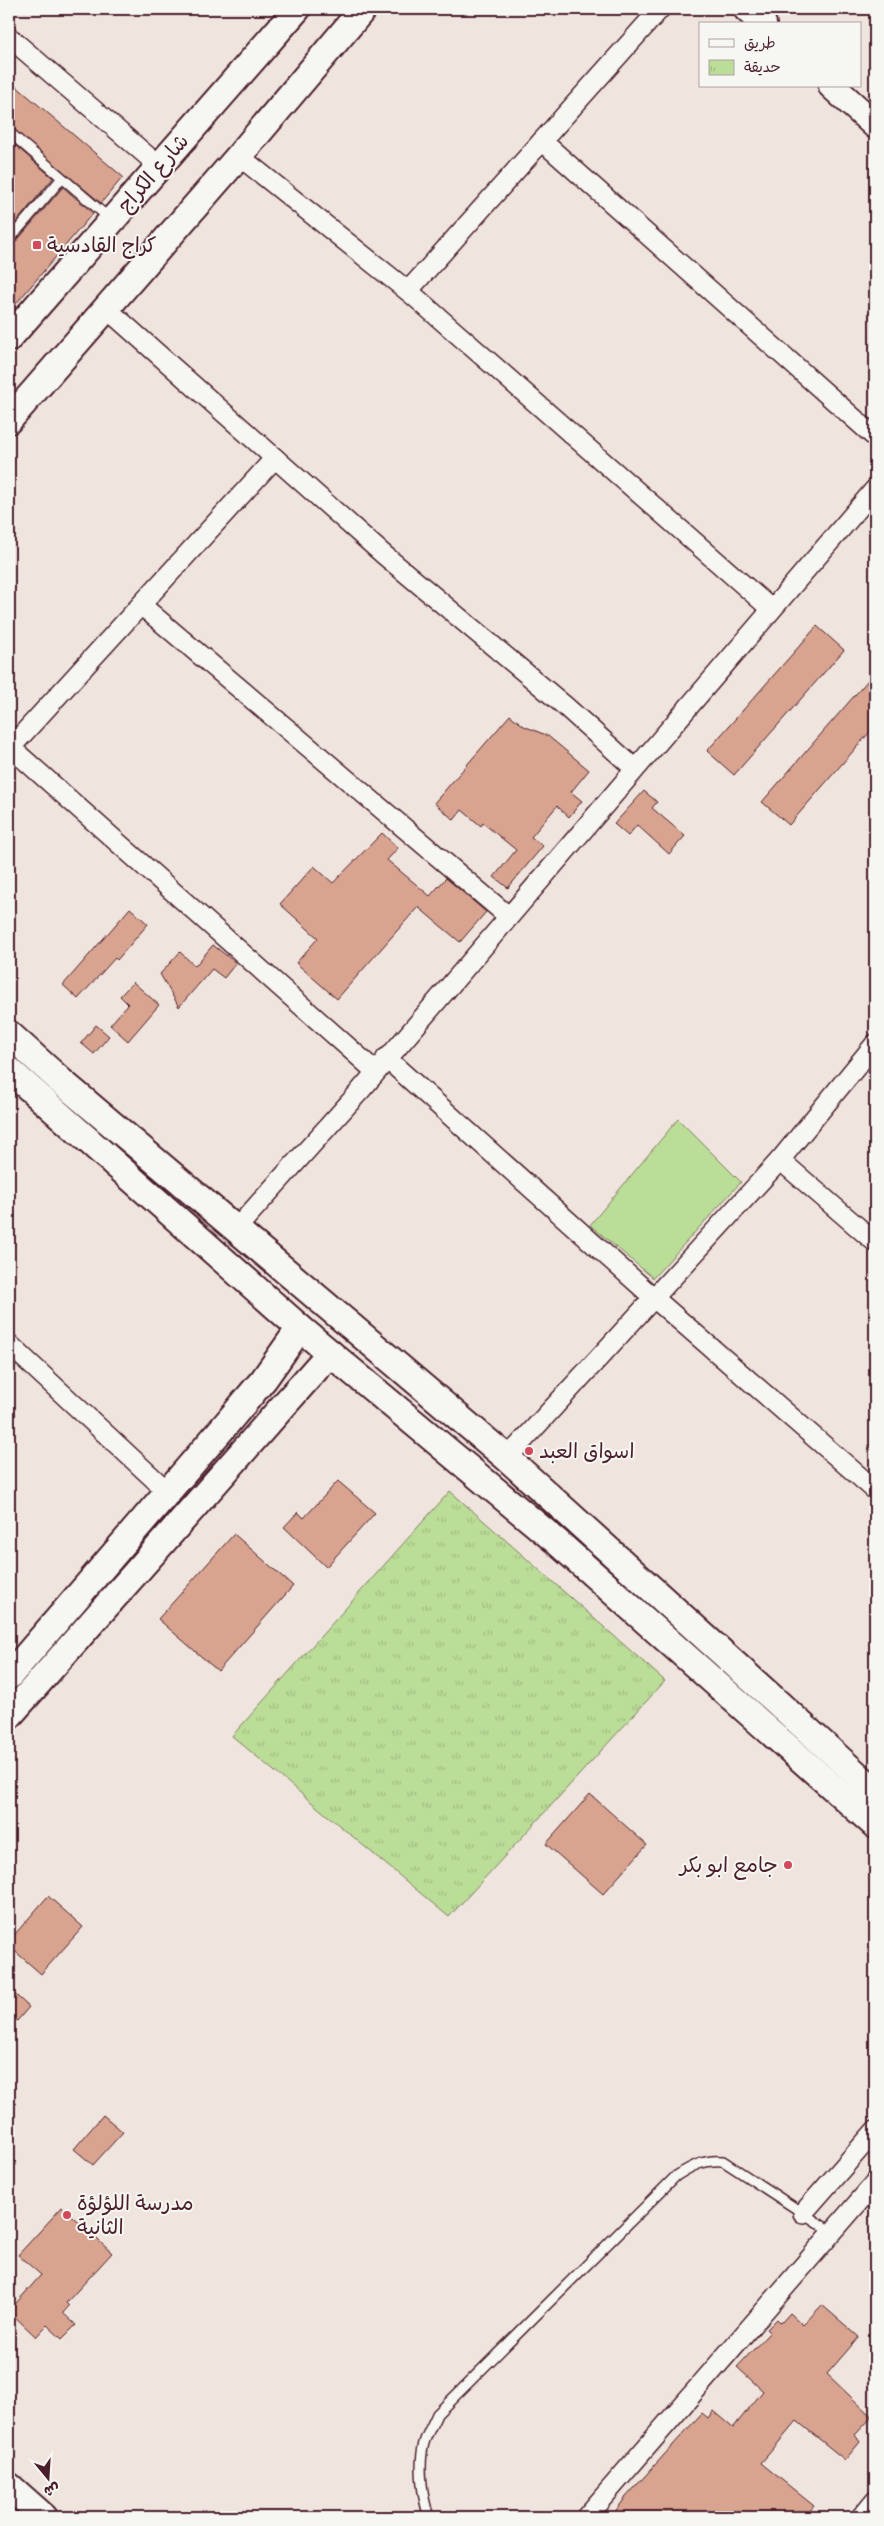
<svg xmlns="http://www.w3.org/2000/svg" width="884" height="2526" font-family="Caveat,'Playpen Sans Arabic',sans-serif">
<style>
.grass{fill:#badd97;stroke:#827e61}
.park{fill:url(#park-tufts);stroke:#827e61}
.building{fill:#d8a38f;stroke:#4a1f2b}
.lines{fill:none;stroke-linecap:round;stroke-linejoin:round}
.lane-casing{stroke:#4a1f2b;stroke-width:12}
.street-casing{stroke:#4a1f2b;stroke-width:22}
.secondary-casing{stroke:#4a1f2b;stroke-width:30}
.lane{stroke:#f6f6f2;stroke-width:9}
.street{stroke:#f6f6f2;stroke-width:19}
.secondary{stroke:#f6f6f2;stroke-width:26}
.poi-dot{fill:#d1495b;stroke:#f6f6f2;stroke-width:2}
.labels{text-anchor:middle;stroke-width:4;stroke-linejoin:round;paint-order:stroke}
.street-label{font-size:21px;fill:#4a1f2b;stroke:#f6f6f2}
.poi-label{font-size:21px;fill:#4a1f2b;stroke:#f6f6f2;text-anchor:start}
</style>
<defs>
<pattern id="park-tufts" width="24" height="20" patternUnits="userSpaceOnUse" patternTransform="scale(1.25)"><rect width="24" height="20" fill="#badd97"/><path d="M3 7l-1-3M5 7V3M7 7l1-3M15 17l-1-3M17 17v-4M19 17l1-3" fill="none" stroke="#a1bd82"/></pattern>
</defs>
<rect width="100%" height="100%" fill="#f0e5de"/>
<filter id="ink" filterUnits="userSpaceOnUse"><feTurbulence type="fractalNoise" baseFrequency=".02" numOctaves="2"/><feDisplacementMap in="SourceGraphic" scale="10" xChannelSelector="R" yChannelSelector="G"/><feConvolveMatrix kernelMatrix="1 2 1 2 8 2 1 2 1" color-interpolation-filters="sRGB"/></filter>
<g filter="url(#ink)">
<polygon class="grass" points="678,1119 741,1182 653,1278 590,1225"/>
<polygon class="park" points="450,1491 665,1681 449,1917 232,1736"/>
<g class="building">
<polygon points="9,80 123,177 101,203 9,126"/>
<polygon points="9,140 53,178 9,231"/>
<polygon points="63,187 93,213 9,312 9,246 14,244"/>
<polygon points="817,626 844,650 734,775 707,751"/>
<polygon points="875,672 875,726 789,825 762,802"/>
<polygon points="510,715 524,726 548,736 589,770 571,792 582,801 569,817 557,806 531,837 543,846 508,888 494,877 516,850 483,823 481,826 462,810 454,820 434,803"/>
<polygon points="644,791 657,802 652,808 685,836 669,854 637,825 628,836 614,824"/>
<polygon points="382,833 398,848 387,860 430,896 446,878 486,912 460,942 418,907 337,999 296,963 318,938 280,904 314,866 333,883"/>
<polygon points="130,908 148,924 117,960 115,958 78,999 63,985"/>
<polygon points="213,945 236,963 224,978 212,969 179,1007 160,974 180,952 195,966"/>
<polygon points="133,982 159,1005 128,1041 110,1025 128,1004 120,996"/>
<polygon points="96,1025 109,1036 94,1054 81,1043"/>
<polygon points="338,1481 375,1513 326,1567 284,1527 298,1512 304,1518"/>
<polygon points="234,1534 293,1586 218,1671 158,1619"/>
<polygon points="590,1794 647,1845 603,1894 546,1844"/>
<polygon points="48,1896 83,1927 41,1974 9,1946 9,1941"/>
<polygon points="9,1989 29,2007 17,2021 9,2013"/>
<polygon points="103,2115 123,2132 93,2165 74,2149"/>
<polygon points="62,2207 112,2253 66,2303 69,2306 63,2313 76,2325 62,2339 47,2325 36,2337 9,2311 41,2275 18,2255"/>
<polygon points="822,2305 859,2337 827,2374 872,2417 855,2435 860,2442 845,2460 797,2421 761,2463 814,2506 805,2517 611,2517 626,2497 702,2413 708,2418 713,2411 733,2428 763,2391 737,2367 770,2332 767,2329 777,2319 781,2323 790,2313 803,2325"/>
</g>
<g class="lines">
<defs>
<g id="lane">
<polyline points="9,132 110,219"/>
<polyline points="9,240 62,178"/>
<path d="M429,2517c-7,-21 -11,-52 -5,-74 3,-10 9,-19 13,-29l239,-238c16,-10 28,-17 47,-15l109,71"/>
</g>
<g id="street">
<polyline points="9,37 159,166"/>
<polyline points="542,141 875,437"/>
<polyline points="239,156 414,296 771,609"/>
<polyline points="408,291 660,9"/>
<polyline points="106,308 383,554 565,706 634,768"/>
<polyline points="141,605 508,916"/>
<polyline points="9,746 375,1071"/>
<polyline points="11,747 275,458"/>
<polyline points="386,1058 654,1298 875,1490"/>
<polyline points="780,1160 875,1242"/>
<polyline points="236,1229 360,1091 875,489"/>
<polyline points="9,1344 168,1492"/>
<polyline points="507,1458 780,1160 875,1044"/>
<polyline points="803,2213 875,2131"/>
<polyline points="586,2517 875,2183"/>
<polyline points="861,2517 875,2500"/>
</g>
<g id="secondary">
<polyline points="747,9 763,24"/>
<polyline points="832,86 875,125"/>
<polyline points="9,338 297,9"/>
<polyline points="9,420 239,156 363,9"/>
<polyline points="9,1034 62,1082 507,1458 875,1791"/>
<polyline points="9,1070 300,1328 556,1541 875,1825"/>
<polyline points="9,1676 227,1423 264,1379 300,1328"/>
<polyline points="9,1716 330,1353"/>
<polyline points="9,2486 44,2517"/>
</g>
</defs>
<use href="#lane" class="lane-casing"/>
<use href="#street" class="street-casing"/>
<use href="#secondary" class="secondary-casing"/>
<use href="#lane" class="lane"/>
<use href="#street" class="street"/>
<use href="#secondary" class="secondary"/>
</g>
</g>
<g class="poi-dot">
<rect x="32" y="240" width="10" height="10" rx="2.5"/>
<circle cx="529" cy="1451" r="5"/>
<circle cx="788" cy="1865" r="5"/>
<circle cx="67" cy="2215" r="5"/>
</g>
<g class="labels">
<g class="street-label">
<text transform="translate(153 173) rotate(-49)" y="7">شارع الكراج</text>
</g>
<g class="poi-label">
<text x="47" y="252">كراج القادسية</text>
<text x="539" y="1458">اسواق العبد</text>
<text x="778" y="1872" text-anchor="end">جامع ابو بكر</text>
<text x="77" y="2210">مدرسة اللؤلؤة<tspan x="77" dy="24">الثانية</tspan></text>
</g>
</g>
<rect width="884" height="2526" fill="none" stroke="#f6f6f2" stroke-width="30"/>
<rect x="15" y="15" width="854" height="2496" fill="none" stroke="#4a1f2b" stroke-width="2" filter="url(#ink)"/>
<rect x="699" y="22" width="162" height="65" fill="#f6f6f2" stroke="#b1a0a2"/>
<rect x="709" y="39" width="25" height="8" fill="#f6f6f2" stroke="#b1a0a2"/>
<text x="744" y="48" font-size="15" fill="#4a1f2b">طريق</text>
<rect x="709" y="60" width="25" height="15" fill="url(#park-tufts)" stroke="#b1a0a2"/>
<text x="744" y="72" font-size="15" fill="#4a1f2b">حديقة</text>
<g transform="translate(48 2478) rotate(162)" stroke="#f6f6f2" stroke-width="4" paint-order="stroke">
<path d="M0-4L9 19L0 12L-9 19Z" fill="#4a1f2b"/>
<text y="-8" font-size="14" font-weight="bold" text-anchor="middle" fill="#4a1f2b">ش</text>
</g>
</svg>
